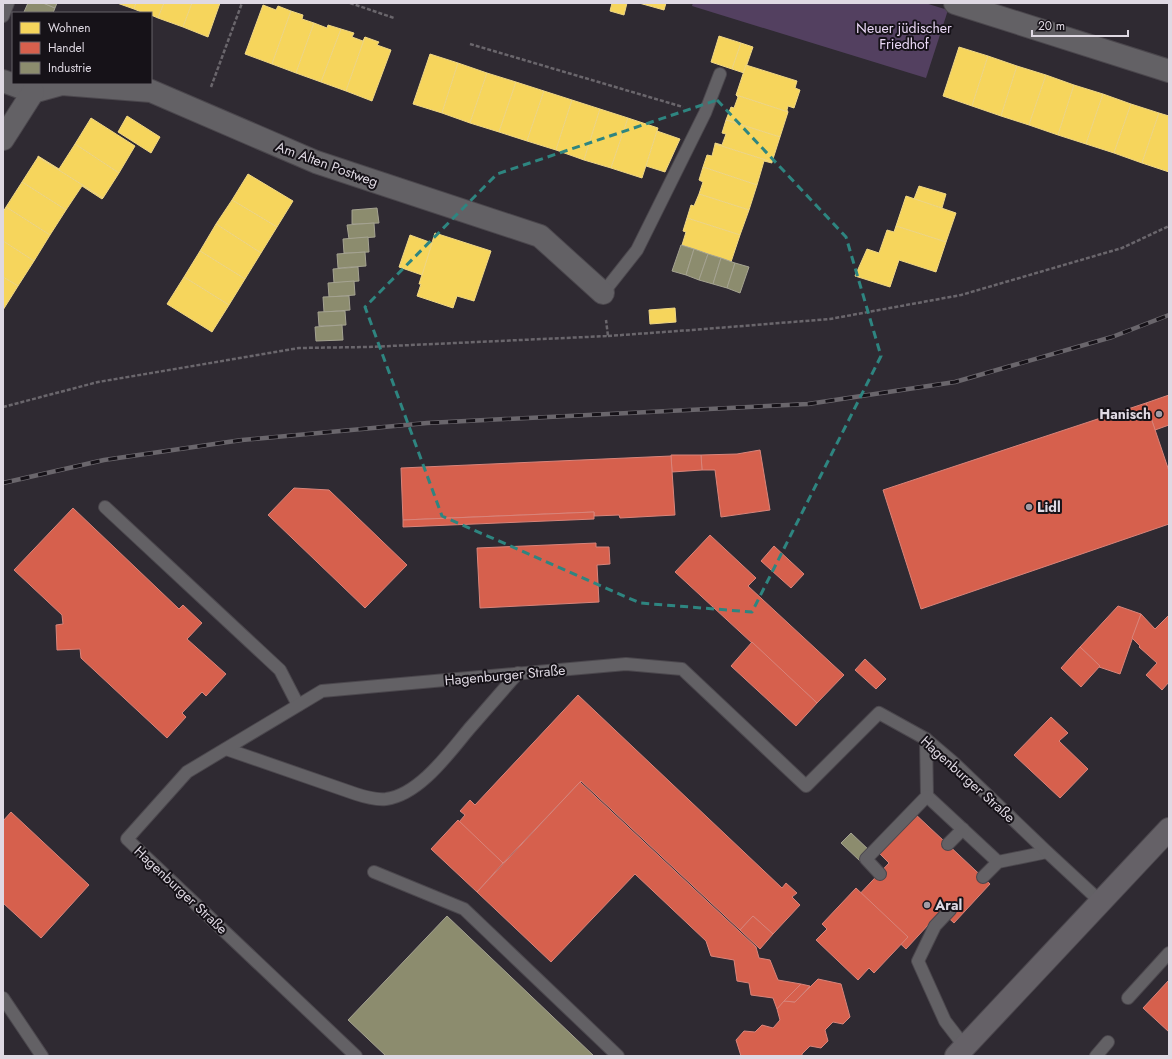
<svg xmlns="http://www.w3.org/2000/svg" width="1172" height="1059" font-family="Jost,sans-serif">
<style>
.green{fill:#534060}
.homes{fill:#f6d55c;stroke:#efd684}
.shops{fill:#d6604d;stroke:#d9847a}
.industry{fill:#8c8c6e;stroke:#a5a391}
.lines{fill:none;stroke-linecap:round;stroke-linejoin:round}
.lane-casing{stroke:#4b474d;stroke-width:14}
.street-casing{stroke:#4b474d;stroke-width:24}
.primary-casing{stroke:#4b474d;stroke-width:24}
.path{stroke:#6a666c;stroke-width:2.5;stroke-dasharray:4 2;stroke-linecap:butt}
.lane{stroke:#636165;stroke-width:12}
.street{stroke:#636165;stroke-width:22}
.primary{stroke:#656167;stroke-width:22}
.rail-casing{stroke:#6a666c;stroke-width:4.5}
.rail{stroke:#161218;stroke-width:3;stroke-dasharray:9;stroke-linecap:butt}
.marked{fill:none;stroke:#2e8580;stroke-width:3;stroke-dasharray:8 5;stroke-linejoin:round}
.poi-dot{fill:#a19ca5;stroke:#161218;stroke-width:1.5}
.labels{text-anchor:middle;stroke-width:4;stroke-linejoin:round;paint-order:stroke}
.park-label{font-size:14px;fill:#ebd9f7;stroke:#161218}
.street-label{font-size:14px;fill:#dfd9e3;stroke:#161218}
.poi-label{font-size:14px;font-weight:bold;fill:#dfd9e3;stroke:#161218;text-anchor:start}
</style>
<rect width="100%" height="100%" fill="#2f2a32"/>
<polygon class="green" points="693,3 925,3 948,10 926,78 692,6"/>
<g class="homes">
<polygon points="117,3 136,3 134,9"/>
<polygon points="136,3 164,3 158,18 151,15 151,13 144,13 134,9"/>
<polygon points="164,3 192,3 183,27 158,18"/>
<polygon points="192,3 220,3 208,37 183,27"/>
<polygon points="612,3 627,3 624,15 610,11"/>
<polygon points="639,3 666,3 664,10"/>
<polygon points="263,5 276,10 278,6 291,11 272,64 245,54"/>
<polygon points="291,11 303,15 302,19 314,23 296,73 272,64"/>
<polygon points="314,23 327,28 328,25 341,29 321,82 296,73"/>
<polygon points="341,29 354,33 352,37 363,41 365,37 346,91 321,82"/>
<polygon points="719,36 741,43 732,69 711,62"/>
<polygon points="365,37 379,42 377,45 391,50 372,101 346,91"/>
<polygon points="741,43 753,47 744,73 732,69"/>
<polygon points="959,47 988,56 972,106 943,96"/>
<polygon points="430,54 458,63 442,113 413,104"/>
<polygon points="988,56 1017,66 1001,116 972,106"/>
<polygon points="458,63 487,73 470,123 442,113"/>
<polygon points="746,65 797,81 795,88 800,90 794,108 788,106 787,110 788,112 736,95"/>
<polygon points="1017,66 1046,75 1029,125 1001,116"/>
<polygon points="487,73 516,82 499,132 470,123"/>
<polygon points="1046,75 1074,85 1058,135 1029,125"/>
<polygon points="516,82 544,91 527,141 499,132"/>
<polygon points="1074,85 1103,94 1086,144 1058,135"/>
<polygon points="544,91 572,100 556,150 527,141"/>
<polygon points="1103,94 1131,104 1114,153 1086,144"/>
<polygon points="736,95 788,112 780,137 726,120 731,107 734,108 738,97"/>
<polygon points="572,100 600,109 584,160 556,150"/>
<polygon points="1131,104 1159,113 1142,163 1114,153"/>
<polygon points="600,109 628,118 611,168 584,160"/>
<polygon points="1159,113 1169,116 1169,172 1142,163"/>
<polygon points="127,116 160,137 151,153 118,132"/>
<polygon points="91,118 135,146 119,173 75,144"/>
<polygon points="628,118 658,128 642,178 611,168"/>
<polygon points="726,120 780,137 772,162 715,144 715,143 722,145 726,134 722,133"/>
<polygon points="657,131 680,139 665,172 646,166"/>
<polygon points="75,144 119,173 103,198 38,157 38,156 59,169"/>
<polygon points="715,144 772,162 772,163 764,161 757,185 703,167 707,155 712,156"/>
<polygon points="38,157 103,198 102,199 82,186 66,210 22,182"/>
<polygon points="703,167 757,185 749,210 699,194 703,182 699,180"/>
<polygon points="248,174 293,201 277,227 232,200"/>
<polygon points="22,182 66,210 50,235 6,207"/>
<polygon points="919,186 946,194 942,208 914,199"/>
<polygon points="699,194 749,210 740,235 687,218 691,205 694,206"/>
<polygon points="906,196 956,213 946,242 896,226"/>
<polygon points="232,200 277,227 261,253 216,224"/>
<polygon points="6,207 50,235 34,261 3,241 3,212"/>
<polygon points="687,218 740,235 731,262 682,245 686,232 683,231"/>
<polygon points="216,224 261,253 245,279 200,251"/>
<polygon points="896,226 946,242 936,272 899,260 890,287 855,276 867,249 879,253 887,230 894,232"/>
<polygon points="435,233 491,251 474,301 457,296 453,308 417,296 421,284 419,284"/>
<polygon points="410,235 432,243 422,275 399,267"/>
<polygon points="3,241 34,261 18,286 3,277"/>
<polygon points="200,251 245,279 229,305 184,277"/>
<polygon points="3,277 18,286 3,310"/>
<polygon points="184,277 229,305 212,332 167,304"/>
<polygon points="675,308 676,322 650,324 649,310"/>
</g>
<g class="shops">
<polygon points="1169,395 1169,425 1155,430 1146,403"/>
<polygon points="1146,403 1169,471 1169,524 921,609 883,490"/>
<polygon points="760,450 770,510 721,517 715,470 702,470 701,455 737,454"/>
<polygon points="671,455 701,455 702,470 672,472"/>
<polygon points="671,456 675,515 620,518 619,515 594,516 594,512 403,520 401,468"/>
<polygon points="294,488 329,490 407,565 365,608 268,515"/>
<polygon points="73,508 179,609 183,605 202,623 187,639 226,674 206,696 202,692 182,713 186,717 167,738 81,658 80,649 57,650 56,625 63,624 62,615 14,570"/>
<polygon points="594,512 594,519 403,527 403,520"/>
<polygon points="710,535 756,578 748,586 844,675 817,703 675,572"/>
<polygon points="596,543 596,547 609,547 610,564 597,565 599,602 480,608 477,548"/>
<polygon points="774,546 804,574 791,588 761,561"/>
<polygon points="1118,606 1141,614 1120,674 1099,667 1100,666 1080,647"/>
<polygon points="1141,614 1155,629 1169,615 1169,682 1162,690 1146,675 1157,663 1139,647 1140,646 1132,638"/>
<polygon points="752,642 817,703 796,726 731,666"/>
<polygon points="1080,647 1100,666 1081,687 1061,668"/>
<polygon points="865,659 886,679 876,689 855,670"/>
<polygon points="578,695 782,888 786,883 797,893 792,897 800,905 773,934 753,916 740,930 581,781 503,863 459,822 465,815 460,811 470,800 475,805"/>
<polygon points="1051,717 1068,733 1059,741 1088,769 1060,798 1014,755"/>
<polygon points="580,782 756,947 759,958 770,960 778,980 801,984 777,1009 773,998 751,995 749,983 737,981 734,960 711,956 706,941 635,874 551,962 477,892"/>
<polygon points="11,812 89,885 41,938 3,903 3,821"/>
<polygon points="913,812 990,884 954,923 941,911 906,949 854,900 889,863 877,851"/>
<polygon points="458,820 503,863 477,892 431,849"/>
<polygon points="856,888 908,937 874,973 869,968 858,980 816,940 827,929 822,924"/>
<polygon points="753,916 773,934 760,949 740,930"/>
<polygon points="818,979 841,984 850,1017 843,1024 833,1022 825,1030 828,1041 821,1048 810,1046 802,1054 802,1056 741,1056 736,1040 744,1031 755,1032 762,1025 773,1028 780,1020 777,1009 784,1001 795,1002"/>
<polygon points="1169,980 1169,1032 1143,1008"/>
<polygon points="801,984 810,986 795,1002 784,1001"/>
</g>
<g class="industry">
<polygon points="28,3 43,3 55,8 53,13 28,13 24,12"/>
<polygon points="43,3 57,3 55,8"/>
<polygon points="377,208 379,223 352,224 352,210"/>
<polygon points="374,223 375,237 349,239 347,225"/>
<polygon points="368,237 369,252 344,253 343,239"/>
<polygon points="681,245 694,249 686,275 672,271"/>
<polygon points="694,249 708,254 699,280 686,275"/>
<polygon points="365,252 366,266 338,268 337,254"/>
<polygon points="708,254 721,258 713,284 699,280"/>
<polygon points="721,258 735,263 727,288 713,284"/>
<polygon points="735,263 749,267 740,293 727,288"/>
<polygon points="358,267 359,281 334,283 333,269"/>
<polygon points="354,281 355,295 329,297 328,283"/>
<polygon points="349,296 350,310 324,312 323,297"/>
<polygon points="345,311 346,325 319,326 318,312"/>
<polygon points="342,325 343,340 316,341 315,327"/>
<polygon points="851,833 870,851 860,861 841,843"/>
<polygon points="447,916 594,1056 386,1056 348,1020"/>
</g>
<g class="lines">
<defs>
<g id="lane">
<polyline points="3,16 8,3"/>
<polyline points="603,293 637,250 705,113 720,74"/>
<polyline points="105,507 280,670 298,705"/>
<polyline points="926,739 927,796 998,862"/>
<path d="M226,749l130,45c9,3 19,6 30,5 33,-4 63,-46 83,-70 16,-18 32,-37 49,-56"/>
<polyline points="948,844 963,829"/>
<polyline points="374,872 464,909 618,1056"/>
<polyline points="880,874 866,859 927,796"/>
<polyline points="983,877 998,862 1047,852"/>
<polyline points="950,910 935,926 918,961 945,1021 965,1047"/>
<polyline points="3,998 42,1056"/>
<polyline points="1128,998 1169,953"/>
<polyline points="356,1056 127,839 187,772 322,691 626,664 682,669 806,786 879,713 926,739 953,762 1047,852 1101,902"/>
<polyline points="1096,1056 1108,1042"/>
</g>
<g id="street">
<polyline points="955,3 1169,71"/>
<polyline points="3,81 33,92 62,84 151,91 316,162 540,236 603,293"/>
<polyline points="3,139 33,92"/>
</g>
<polyline id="primary" points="956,1056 1169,829"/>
</defs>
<use href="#lane" class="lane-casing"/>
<use href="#street" class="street-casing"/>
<use href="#primary" class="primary-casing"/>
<g class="path">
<polyline points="350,3 394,18"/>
<polyline points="470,44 683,107"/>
<polyline points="211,87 242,3"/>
<polyline points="608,336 692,330 830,319 961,295 1122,248 1169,226"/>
<polyline points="3,407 98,382 299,348 368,347 608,336 606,320"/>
</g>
<use href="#lane" class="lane"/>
<use href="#street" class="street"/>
<use href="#primary" class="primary"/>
<defs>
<polyline id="rail" points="3,483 104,460 242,440 427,423 808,404 955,382 1112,337 1169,315"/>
</defs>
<use href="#rail" class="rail-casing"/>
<use href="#rail" class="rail"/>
</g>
<path class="marked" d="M717,100l129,137 35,119 -129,256 -112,-9 -198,-87 -77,-209 132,-133z"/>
<g class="poi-dot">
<circle cx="1159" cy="414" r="4"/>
<circle cx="1029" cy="507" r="4"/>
<circle cx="927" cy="905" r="4"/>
</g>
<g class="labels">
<g class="park-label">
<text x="904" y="33">Neuer jüdischer<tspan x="904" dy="16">Friedhof</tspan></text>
</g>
<g class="street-label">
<text transform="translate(327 164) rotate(20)" y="5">Am Alten Postweg</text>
<text transform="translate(505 675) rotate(-5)" y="5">Hagenburger Straße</text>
<text transform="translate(968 779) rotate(42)" y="5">Hagenburger Straße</text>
<text transform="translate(181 890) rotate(43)" y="5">Hagenburger Straße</text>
</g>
<g class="poi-label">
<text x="1151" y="419" text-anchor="end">Hanisch</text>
<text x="1037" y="512">Lidl</text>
<text x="935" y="910">Aral</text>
</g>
</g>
<rect width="1172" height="1059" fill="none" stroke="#dfd9e3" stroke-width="8"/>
<rect x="12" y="12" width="140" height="72" fill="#161218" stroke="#666269"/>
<rect x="20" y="22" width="20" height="12" fill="#f6d55c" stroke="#666269"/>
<text x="48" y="32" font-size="12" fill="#dfd9e3">Wohnen</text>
<rect x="20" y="42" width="20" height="12" fill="#d6604d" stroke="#666269"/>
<text x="48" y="52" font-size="12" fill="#dfd9e3">Handel</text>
<rect x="20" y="62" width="20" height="12" fill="#8c8c6e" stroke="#666269"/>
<text x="48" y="72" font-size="12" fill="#dfd9e3">Industrie</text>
<path d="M1032 30v6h96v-6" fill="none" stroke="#dfd9e3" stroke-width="2"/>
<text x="1038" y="30" font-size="12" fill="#dfd9e3" stroke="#161218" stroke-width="3" paint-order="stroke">20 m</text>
</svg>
